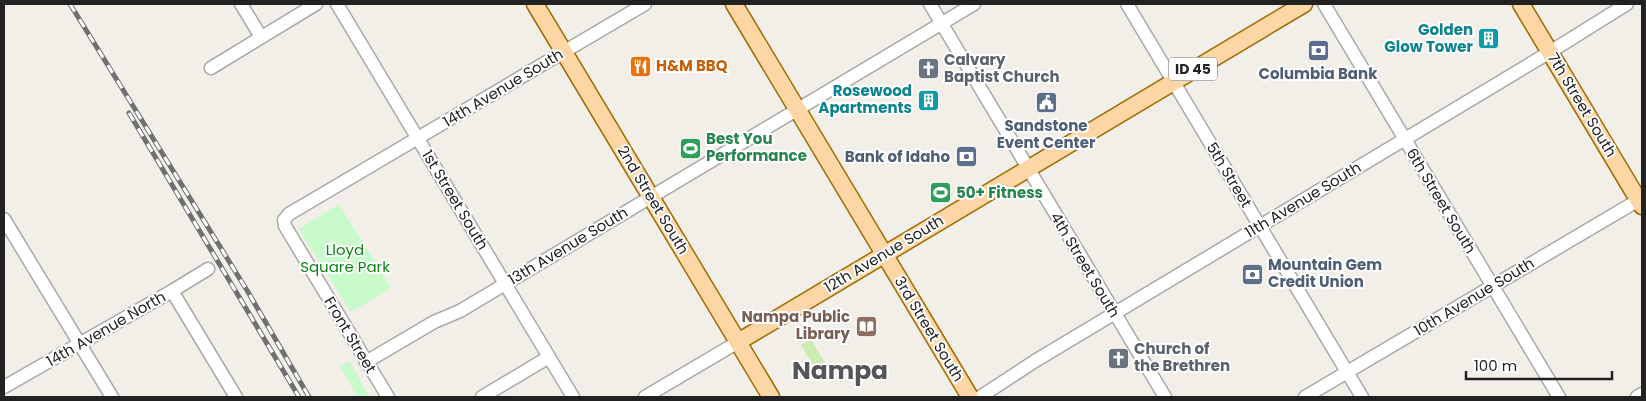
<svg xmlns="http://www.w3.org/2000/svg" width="1646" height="401" font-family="Poppins,sans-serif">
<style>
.grass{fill:#cdebb0}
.park{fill:#c8facc}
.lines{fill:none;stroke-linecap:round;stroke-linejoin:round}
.minor-casing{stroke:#a9a9a9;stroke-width:15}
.major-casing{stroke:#a06b00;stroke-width:19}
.minor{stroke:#fff;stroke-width:12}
.major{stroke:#fcd6a4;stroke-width:16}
.rail-casing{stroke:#707070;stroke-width:5}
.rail{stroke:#fff;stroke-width:3;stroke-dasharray:9;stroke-linecap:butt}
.labels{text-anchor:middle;stroke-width:4;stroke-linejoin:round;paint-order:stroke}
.shield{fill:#fff;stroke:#646464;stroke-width:1}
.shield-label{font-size:14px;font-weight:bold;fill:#222}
.culture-label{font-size:15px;font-weight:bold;fill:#0d838f;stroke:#fff;text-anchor:end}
.worship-label{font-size:15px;font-weight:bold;fill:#5b616d;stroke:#fff;text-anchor:start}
.food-label{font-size:15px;font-weight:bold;fill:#c56008;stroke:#fff;text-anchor:start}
.service-label{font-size:15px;font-weight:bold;fill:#4e5e75;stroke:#fff}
.street-label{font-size:15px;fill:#222;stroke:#fff}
.leisure-label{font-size:15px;font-weight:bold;fill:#27864d;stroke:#fff;text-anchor:start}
.park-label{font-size:15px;fill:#0c8416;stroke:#fff}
.education-label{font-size:15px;font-weight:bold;fill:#785e54;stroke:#fff;text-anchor:end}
.town-label{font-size:25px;font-weight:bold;fill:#555;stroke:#fff}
</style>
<rect width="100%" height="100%" fill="#f2efe9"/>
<polygon class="grass" points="811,339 825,363 815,369 801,345"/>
<g class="park">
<polygon points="339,204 391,288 351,312 299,229"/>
<polygon points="349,361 370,397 357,397 340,366"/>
</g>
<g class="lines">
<defs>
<g id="minor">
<polyline points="241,4 261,37"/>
<polyline points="337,4 573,397"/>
<polyline points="930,4 1165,397"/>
<polyline points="1127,4 1362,397"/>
<polyline points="1324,4 1559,397"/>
<polyline points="211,68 316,4"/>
<polyline points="4,219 112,397"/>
<polyline points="172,291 236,397"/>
<polyline points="366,362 434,322 460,311 974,4"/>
<polyline points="4,387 172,291 208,269"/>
<polyline points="388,397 285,226 284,220 289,214 645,4"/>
<polyline points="482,397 549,357"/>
<polyline points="645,397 738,342"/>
<polyline points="980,397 1035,361 1550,52 1627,4"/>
<polyline points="1305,397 1642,198"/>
<polyline points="1637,397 1642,394"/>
</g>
<g id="major">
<polyline points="535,4 771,397"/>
<polyline points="734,4 970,397"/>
<polyline points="1521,4 1642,206"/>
<polyline points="738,342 1304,4"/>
</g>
</defs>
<use href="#minor" class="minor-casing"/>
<use href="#major" class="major-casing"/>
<use href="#minor" class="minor"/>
<use href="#major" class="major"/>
<defs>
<g id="rail">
<polyline points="70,4 248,292 309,397"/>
<polyline points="129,113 299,397"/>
</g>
</defs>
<use href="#rail" class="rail-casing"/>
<use href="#rail" class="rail"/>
</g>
<defs>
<symbol id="building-square" viewBox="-11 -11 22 22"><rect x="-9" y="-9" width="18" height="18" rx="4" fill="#0f9aa8" stroke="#fff"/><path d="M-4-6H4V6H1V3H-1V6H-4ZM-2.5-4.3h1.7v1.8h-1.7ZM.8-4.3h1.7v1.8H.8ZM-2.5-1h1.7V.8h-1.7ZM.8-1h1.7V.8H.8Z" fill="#fff"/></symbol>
<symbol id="bank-square" viewBox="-11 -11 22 22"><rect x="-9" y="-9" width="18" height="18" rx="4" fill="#5c6f8a" stroke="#fff"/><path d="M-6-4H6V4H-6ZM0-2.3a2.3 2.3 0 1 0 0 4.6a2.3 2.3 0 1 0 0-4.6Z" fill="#fff"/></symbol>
<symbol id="restaurant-square" viewBox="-11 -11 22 22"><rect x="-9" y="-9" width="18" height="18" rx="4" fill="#e8710a" stroke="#fff"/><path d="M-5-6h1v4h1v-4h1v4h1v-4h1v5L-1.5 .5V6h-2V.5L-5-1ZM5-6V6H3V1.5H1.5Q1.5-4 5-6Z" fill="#fff"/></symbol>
<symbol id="church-square" viewBox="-11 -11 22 22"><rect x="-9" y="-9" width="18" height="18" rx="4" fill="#6b7280" stroke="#fff"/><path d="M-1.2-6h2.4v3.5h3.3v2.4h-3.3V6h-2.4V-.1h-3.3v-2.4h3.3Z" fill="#fff"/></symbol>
<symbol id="civic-square" viewBox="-11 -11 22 22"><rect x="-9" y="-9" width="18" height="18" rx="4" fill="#5c6f8a" stroke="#fff"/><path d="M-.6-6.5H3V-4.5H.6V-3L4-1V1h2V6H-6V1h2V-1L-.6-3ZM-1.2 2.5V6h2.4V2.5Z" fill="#fff"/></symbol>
<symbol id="stadium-square" viewBox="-11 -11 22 22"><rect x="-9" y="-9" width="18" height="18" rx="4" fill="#2e9e5b" stroke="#fff"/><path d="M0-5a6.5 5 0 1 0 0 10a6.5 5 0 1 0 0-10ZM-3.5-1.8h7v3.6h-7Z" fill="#fff"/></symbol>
<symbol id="library-square" viewBox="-11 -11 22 22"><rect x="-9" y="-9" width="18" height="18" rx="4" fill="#8d6e63" stroke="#fff"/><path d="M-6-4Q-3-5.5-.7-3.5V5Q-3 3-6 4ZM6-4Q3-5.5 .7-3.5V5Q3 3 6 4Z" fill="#fff"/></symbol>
</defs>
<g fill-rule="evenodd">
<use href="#building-square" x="1476" y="26" width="25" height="25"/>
<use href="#bank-square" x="1306" y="38" width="25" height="25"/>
<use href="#restaurant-square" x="628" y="54" width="25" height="25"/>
<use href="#church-square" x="916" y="56" width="25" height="25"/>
<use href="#building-square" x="916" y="88" width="25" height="25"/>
<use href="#civic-square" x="1034" y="90" width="25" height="25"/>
<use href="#stadium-square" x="678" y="136" width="25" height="25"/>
<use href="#bank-square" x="954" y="144" width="25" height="25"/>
<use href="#stadium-square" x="928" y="180" width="25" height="25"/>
<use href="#bank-square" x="1240" y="262" width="25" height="25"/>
<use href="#library-square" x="854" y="314" width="25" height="25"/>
<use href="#church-square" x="1106" y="346" width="25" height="25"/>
</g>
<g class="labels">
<rect class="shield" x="1169" y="57.5" width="48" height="23" rx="4"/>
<g class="shield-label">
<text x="1193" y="74">ID 45</text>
</g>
<g class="culture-label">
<text x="1473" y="35">Golden<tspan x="1473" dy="17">Glow Tower</tspan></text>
<text x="912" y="96">Rosewood<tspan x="912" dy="17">Apartments</tspan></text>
</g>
<g class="worship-label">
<text x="944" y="65">Calvary<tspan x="944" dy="17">Baptist Church</tspan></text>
<text x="1134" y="354">Church of<tspan x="1134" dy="17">the Brethren</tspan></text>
</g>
<g class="food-label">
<text x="656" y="71">H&amp;M BBQ</text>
</g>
<g class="service-label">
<text x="1318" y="79">Columbia Bank</text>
<text x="1046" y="131">Sandstone<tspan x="1046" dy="17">Event Center</tspan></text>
<text x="950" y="162" text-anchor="end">Bank of Idaho</text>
<text x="1268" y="270" text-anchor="start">Mountain Gem<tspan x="1268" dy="17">Credit Union</tspan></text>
</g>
<g class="street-label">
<text transform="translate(503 88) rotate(-31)" y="5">14th Avenue South</text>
<text transform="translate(1582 105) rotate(59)" y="5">7th Street South</text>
<text transform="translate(1229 175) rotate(59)" y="5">5th Street</text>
<text transform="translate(455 200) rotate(59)" y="5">1st Street South</text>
<text transform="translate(653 200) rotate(59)" y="5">2nd Street South</text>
<text transform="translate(1303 200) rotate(-31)" y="5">11th Avenue South</text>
<text transform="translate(1441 201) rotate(59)" y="5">6th Street South</text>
<text transform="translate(568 246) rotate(-31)" y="5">13th Avenue South</text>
<text transform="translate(884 254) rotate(-31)" y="5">12th Avenue South</text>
<text transform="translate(1085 265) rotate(59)" y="5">4th Street South</text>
<text transform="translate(1474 297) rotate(-31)" y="5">10th Avenue South</text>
<text transform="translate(106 329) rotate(-30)" y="5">14th Avenue North</text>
<text transform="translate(929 329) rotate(59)" y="5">3rd Street South</text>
<text transform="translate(350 335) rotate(59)" y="5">Front Street</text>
</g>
<g class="leisure-label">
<text x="706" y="144">Best You<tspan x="706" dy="17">Performance</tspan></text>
<text x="956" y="198">50+ Fitness</text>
</g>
<g class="park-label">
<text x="345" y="255">Lloyd<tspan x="345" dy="17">Square Park</tspan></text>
</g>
<g class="education-label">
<text x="850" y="322">Nampa Public<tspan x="850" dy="17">Library</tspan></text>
</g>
<g class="town-label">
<text x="840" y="379">Nampa</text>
</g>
</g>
<rect width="1646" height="401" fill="none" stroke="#222222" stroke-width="10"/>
<path d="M1466 371v8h146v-8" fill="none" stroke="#222222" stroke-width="2.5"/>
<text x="1474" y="371" font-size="15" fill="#222222" stroke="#ffffff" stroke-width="4" paint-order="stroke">100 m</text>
</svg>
